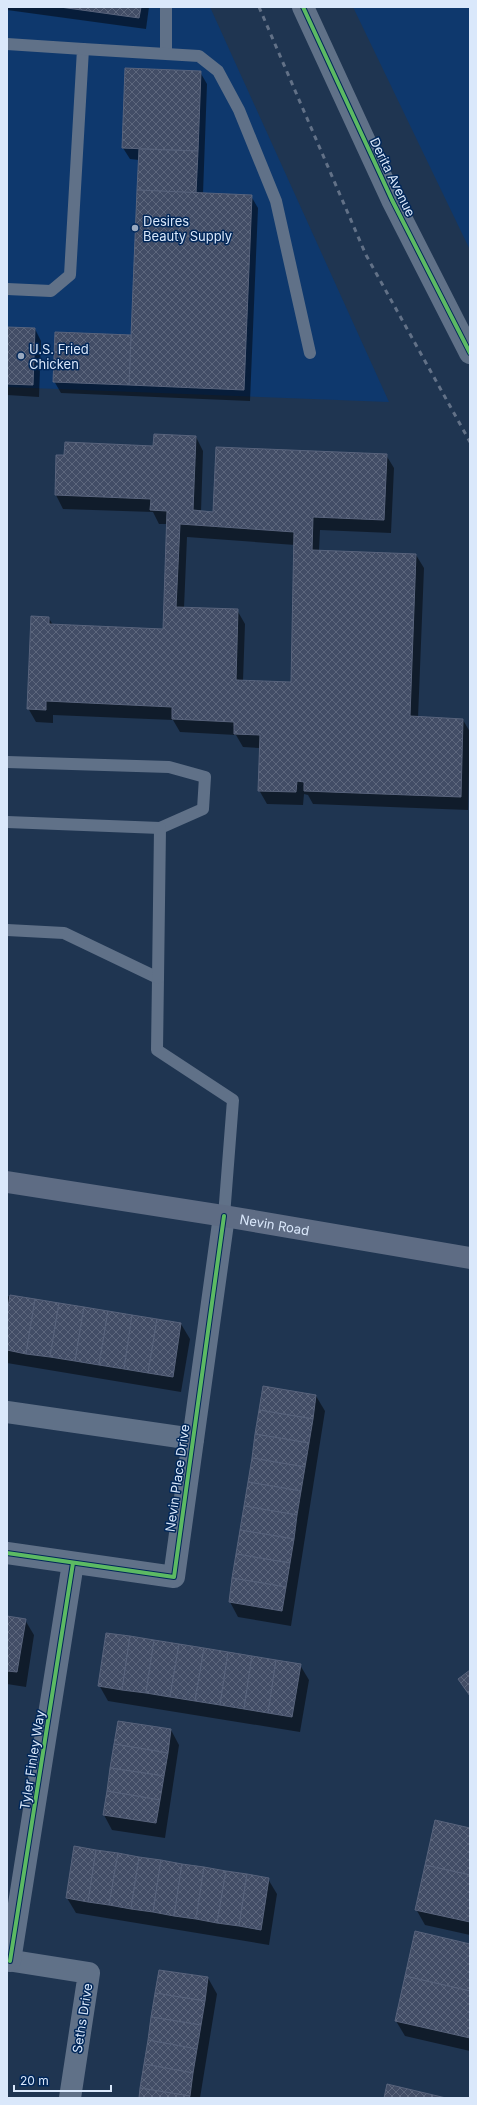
<svg xmlns="http://www.w3.org/2000/svg" width="477" height="2105" font-family="Inter,sans-serif">
<style>
.built{fill:#0e386d}
.shadow{fill:#0007;fill-rule:evenodd}
.building{fill:url(#building-cross-hatch);stroke:#58637c;fill-rule:evenodd}
.lines{fill:none;stroke-linecap:round;stroke-linejoin:round}
.lane{stroke:#607188;stroke-width:12}
.street{stroke:#607188;stroke-width:22}
.secondary{stroke:#5e6c84;stroke-width:22}
.rail{stroke:#627187;stroke-width:3;stroke-dasharray:5 5;stroke-linecap:butt}
.cycleway-casing{stroke:#012759;stroke-width:6}
.cycleway{stroke:#5cba63;stroke-width:4}
.poi-dot{fill:#99a9c0;stroke:#012759;stroke-width:1.5}
.labels{text-anchor:middle;stroke-width:3;stroke-linejoin:round;paint-order:stroke}
.street-label{font-size:13px;fill:#dae8fb;stroke:#012759}
.poi-label{font-size:13px;fill:#dae8fb;stroke:#012759;text-anchor:start}
</style>
<defs>
<pattern id="building-cross-hatch" width="8" height="8" patternUnits="userSpaceOnUse"><rect width="8" height="8" fill="#424d66"/><path d="M0 0l8 8M0 8l8-8" fill="none" stroke="#5d677d"/></pattern>
</defs>
<rect width="100%" height="100%" fill="#1f3551"/>
<g class="built">
<polygon points="7,7 210,7 389,402 7,387"/>
<polygon points="353,7 470,7 470,250"/>
</g>
<g class="shadow">
<polygon points="7,7 149,7 146,29 7,10"/>
<polygon points="200,72 207,84 203,194 251,196 258,208 250,401 61,393 54,381 56,333 132,336 139,160 130,159 123,148"/>
<polygon points="7,328 35,329 41,341 39,397 7,395"/>
<path d="M196,437l7,14 -2,61 13,1 172,-58 8,13 -3,65 -71,-3 -1,21 97,4 8,13 -6,150 45,2 7,12 -2,78 -155,-6 -5,-9 -4,-1 -1,11 -36,-1 -8,-14 1,-42 -17,-1 -7,-12 -56,-3 -7,-12 -120,-5v8l-17,-1 -8,-14 20,-91 5,8 111,5 4,-106h-9l-6,-12 -90,-3 -7,-14 1,-39 97,-9zM187,537l108,8 -3,138 -49,-2 2,-57 -8,-14 -53,-2z"/>
<polygon points="7,1296 181,1324 190,1339 181,1392 7,1363"/>
<polygon points="316,1396 325,1411 291,1626 238,1617 230,1602"/>
<polygon points="7,1617 25,1620 34,1635 26,1687 7,1684"/>
<polygon points="300,1665 309,1680 300,1732 108,1701 99,1685"/>
<polygon points="171,1730 179,1745 165,1838 112,1830 104,1815"/>
<polygon points="470,1829 470,1935 425,1925 416,1909"/>
<polygon points="75,1847 268,1879 277,1894 269,1945 76,1913 67,1898"/>
<polygon points="470,1945 470,2051 405,2036 396,2021"/>
<polygon points="208,1978 217,1994 200,2098 140,2098"/>
</g>
<g class="building">
<polygon points="60,7 141,7 139,18"/>
<polygon points="125,68 201,71 198,151 122,148"/>
<polygon points="139,149 198,151 196,193 137,190"/>
<polygon points="137,190 252,195 244,390 129,385"/>
<polygon points="7,327 35,328 33,385 7,384"/>
<polygon points="55,332 131,335 129,385 53,382"/>
<path d="M154,434l42,2 -3,74 20,2 3,-65 171,7 -3,66 -71,-3 -1,33 104,4 -6,162 53,3 -2,78 -157,-6v-9l-7,-1 -1,11 -38,-1 2,-56 -26,-1v-12l-62,-3v-12l-126,-6v9l-19,-1 4,-93 18,1v7l114,5 4,-118 -17,-1 1,-11 -96,-4 1,-40h8l1,-13 88,4zM180,524l114,8 -3,150 -55,-2 2,-71 -62,-2z"/>
<polygon points="10,1295 35,1299 26,1354 7,1350 7,1314"/>
<polygon points="35,1299 59,1303 50,1357 26,1354"/>
<polygon points="59,1303 84,1307 75,1361 50,1357"/>
<polygon points="84,1307 108,1311 99,1365 75,1361"/>
<polygon points="108,1311 132,1315 124,1369 99,1365"/>
<polygon points="132,1315 157,1319 148,1373 124,1369"/>
<polygon points="157,1319 181,1323 173,1377 148,1373"/>
<polygon points="263,1386 316,1395 313,1419 259,1410"/>
<polygon points="259,1410 313,1419 309,1443 255,1434"/>
<polygon points="255,1434 309,1443 305,1467 252,1458"/>
<polygon points="252,1458 305,1467 301,1491 248,1482"/>
<polygon points="248,1482 301,1491 297,1515 244,1506"/>
<polygon points="244,1506 297,1515 294,1539 240,1530"/>
<polygon points="240,1530 294,1539 290,1563 236,1554"/>
<polygon points="236,1554 290,1563 286,1587 232,1578"/>
<polygon points="232,1578 286,1587 282,1611 229,1602"/>
<polygon points="7,1616 26,1619 17,1672 7,1671"/>
<polygon points="106,1633 130,1636 122,1690 98,1686"/>
<polygon points="130,1636 154,1640 146,1693 122,1690"/>
<polygon points="154,1640 179,1644 170,1697 146,1693"/>
<polygon points="179,1644 204,1648 195,1701 170,1697"/>
<polygon points="204,1648 228,1652 220,1705 195,1701"/>
<polygon points="228,1652 252,1656 244,1709 220,1705"/>
<polygon points="252,1656 276,1660 268,1713 244,1709"/>
<polygon points="276,1660 301,1664 292,1717 268,1713"/>
<polygon points="470,1670 470,1696 458,1679"/>
<polygon points="118,1721 171,1729 168,1753 114,1744"/>
<polygon points="114,1744 168,1753 164,1776 110,1768"/>
<polygon points="110,1768 164,1776 160,1800 107,1791"/>
<polygon points="107,1791 160,1800 156,1823 103,1815"/>
<polygon points="435,1820 470,1828 470,1875 425,1865"/>
<polygon points="74,1846 96,1850 88,1902 66,1898"/>
<polygon points="96,1850 118,1853 109,1905 88,1902"/>
<polygon points="118,1853 139,1857 131,1909 109,1905"/>
<polygon points="139,1857 161,1860 153,1912 131,1909"/>
<polygon points="161,1860 182,1864 174,1916 153,1912"/>
<polygon points="182,1864 204,1867 196,1919 174,1916"/>
<polygon points="425,1865 470,1875 470,1922 415,1910"/>
<polygon points="204,1867 226,1871 217,1923 196,1919"/>
<polygon points="226,1871 247,1874 239,1926 217,1923"/>
<polygon points="247,1874 269,1878 261,1930 239,1926"/>
<polygon points="415,1931 470,1944 470,1991 405,1976"/>
<polygon points="159,1970 208,1977 205,2001 155,1993"/>
<polygon points="405,1976 470,1991 470,2038 395,2021"/>
<polygon points="155,1993 205,2001 201,2025 151,2017"/>
<polygon points="151,2017 201,2025 197,2049 148,2040"/>
<polygon points="148,2040 197,2049 193,2073 144,2064"/>
<polygon points="144,2064 193,2073 190,2096 140,2088"/>
<polygon points="387,2084 446,2098 384,2098"/>
<polygon points="140,2088 190,2096 189,2098 139,2098"/>
</g>
<g class="lines">
<g class="lane">
<polyline points="166,7 166,53"/>
<polyline points="7,44 83,49 70,275 51,291 7,289"/>
<polyline points="83,49 199,56 218,71 239,110 276,201 310,353"/>
<polyline points="7,762 169,767 205,777 203,809 160,828 7,822"/>
<polyline points="7,930 64,933 158,978 157,1050 233,1100 224,1216"/>
<polyline points="158,978 160,828"/>
</g>
<g class="street">
<polyline points="303,7 392,200 470,353"/>
<polyline points="7,1412 193,1439"/>
<polyline points="7,1553 174,1577 224,1216"/>
<polyline points="7,1960 89,1973 70,2098"/>
<polyline points="10,1961 73,1563"/>
</g>
<path class="secondary" id="s1" d="M7,1182l217,34 246,42"/>
<polyline class="rail" points="259,7 366,255 470,442"/>
<defs>
<g id="cycleway">
<polyline points="303,7 392,200 470,353"/>
<polyline points="7,1553 174,1577 224,1216"/>
<polyline points="10,1961 73,1563"/>
</g>
</defs>
<use href="#cycleway" class="cycleway-casing"/>
<use href="#cycleway" class="cycleway"/>
</g>
<g class="poi-dot">
<circle cx="135" cy="228" r="4"/>
<circle cx="21" cy="356" r="4"/>
</g>
<g class="labels">
<g class="street-label">
<text transform="translate(393 177) rotate(64)" y="5">Derita Avenue</text>
<text dy="5" stroke="none"><textPath href="#s1" startOffset="271">Nevin Road</textPath></text>
<text transform="translate(177 1478) rotate(-82)" y="5">Nevin Place Drive</text>
<text transform="translate(32 1760) rotate(-81)" y="5">Tyler Finley Way</text>
<text transform="translate(82 2018) rotate(-81)" y="5">Seths Drive</text>
</g>
<g class="poi-label">
<text x="143" y="226">Desires<tspan x="143" dy="15">Beauty Supply</tspan></text>
<text x="29" y="354">U.S. Fried<tspan x="29" dy="15">Chicken</tspan></text>
</g>
</g>
<rect width="477" height="2105" fill="none" stroke="#dae8fb" stroke-width="16"/>
<path d="M14 2085v6h97v-6" fill="none" stroke="#dae8fb" stroke-width="2"/>
<text x="20" y="2085" font-size="12" fill="#dae8fb" stroke="#012759" stroke-width="3" paint-order="stroke">20 m</text>
</svg>
